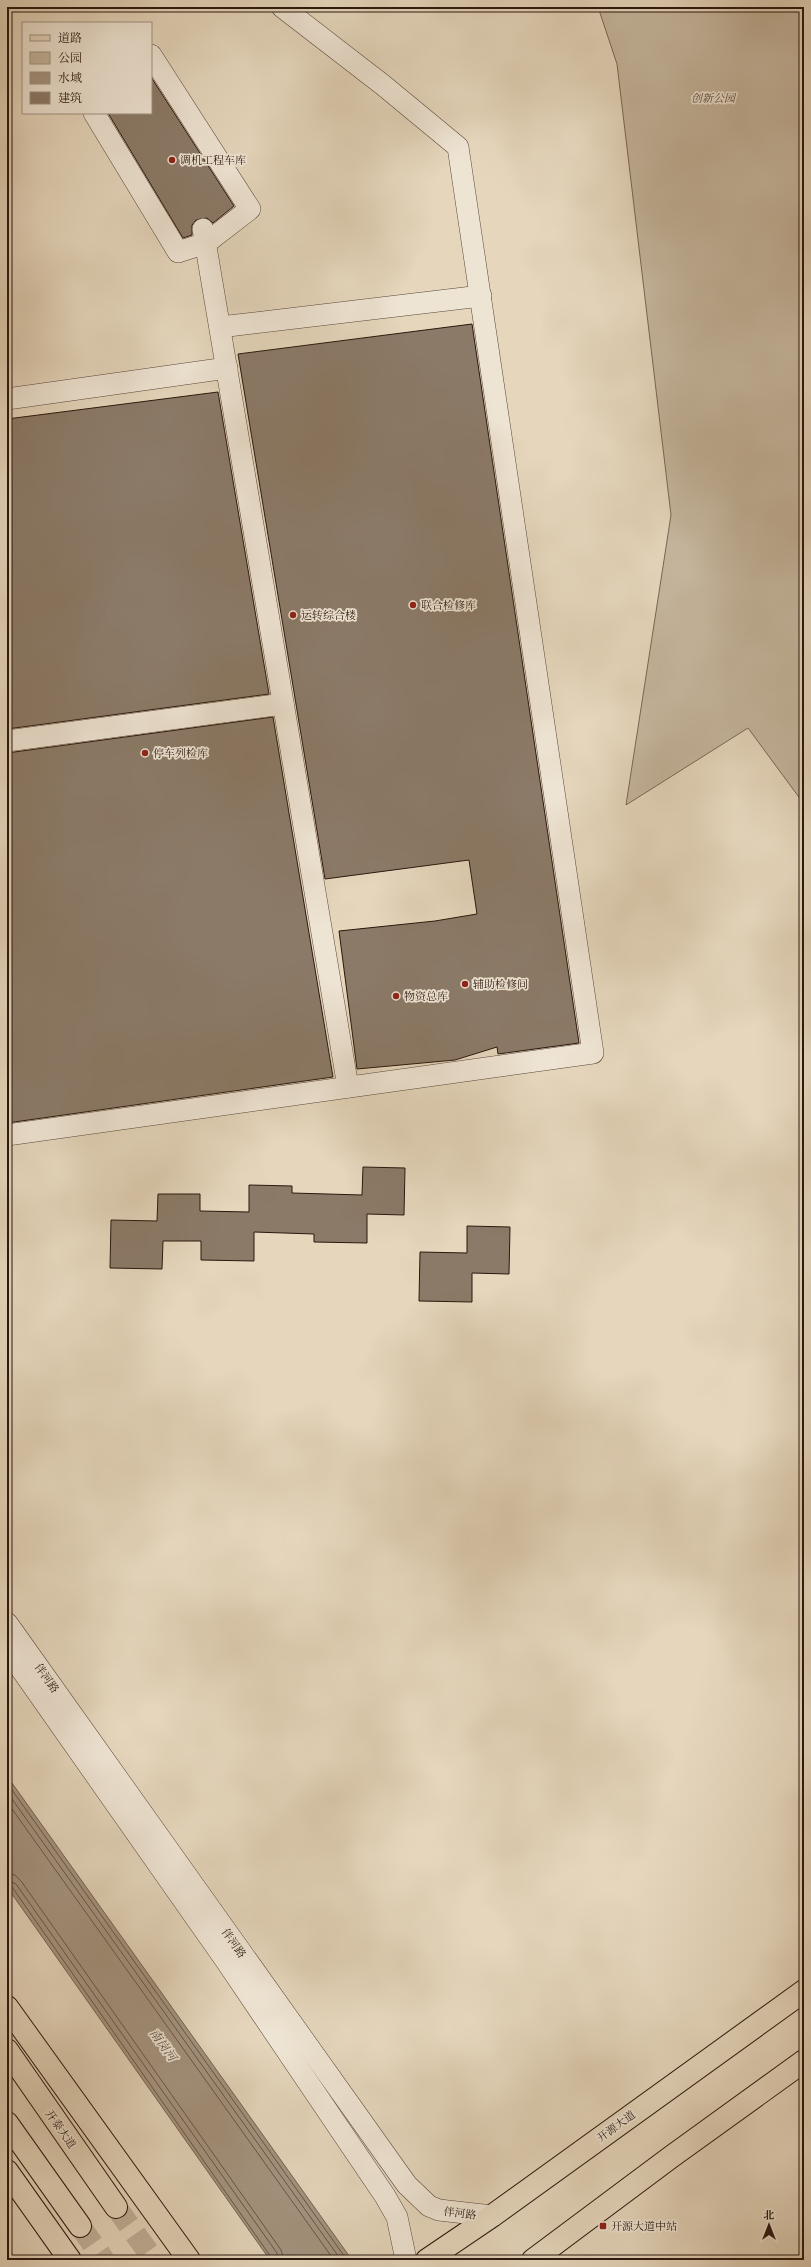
<svg xmlns="http://www.w3.org/2000/svg" width="811" height="2267" font-family="Alegreya,'Noto Serif SC',serif">
<style>
.green{fill:#c5b69e;stroke:#786656}
.water{fill:#a59581;stroke:#746353}
.lines{fill:none;stroke-linecap:round;stroke-linejoin:round}
.shore{stroke:#685648;stroke-width:1}
.building{fill:#8b7a68;stroke:#2a170e}
.major-tunnel{stroke:#c0b099;stroke-width:22;stroke-dasharray:22 11;stroke-linecap:butt}
.minor-casing{stroke:#59473a;stroke-width:22}
.major-casing{stroke:#2a170e;stroke-width:24}
.minor{stroke:#eee4d3;stroke-width:21}
.major{stroke:#e5d6bc;stroke-width:22}
.poi-dot{fill:#8f2418;stroke:#eee4d3;stroke-width:1.5}
.labels{text-anchor:middle;stroke-width:3.5;stroke-linejoin:round;paint-order:stroke}
.park-label{font-size:11px;font-style:italic;fill:#584739;stroke:#eee4d3}
.poi-label{font-size:11px;fill:#2a170e;stroke:#eee4d3;text-anchor:start}
.street-label{font-size:11px;fill:#2a170e;stroke:#eee4d3}
.water-label{font-size:12px;font-style:italic;fill:#5b493c;stroke:#eee4d3}
</style>
<rect width="100%" height="100%" fill="#e5d6bc"/>
<filter id="stains"><feTurbulence type="fractalNoise" baseFrequency=".005" numOctaves="4"/><feColorMatrix values="0 0 0 0 .2 0 0 0 0 .09 0 0 0 0 .02 0 0 0 .5 -.17"/></filter>
<radialGradient id="worn" r=".72"><stop offset=".6" stop-color="#630" stop-opacity="0"/><stop offset="1" stop-color="#630" stop-opacity=".3"/></radialGradient>
<polygon class="green" points="598,7 804,7 804,804 748,728 626,805 671,515 617,64"/>
<polygon class="water" points="7,1776 352,2260 270,2260 7,1887"/>
<g class="lines">
<g class="shore">
<polyline points="7,1783 347,2260"/>
<polyline points="7,1792 341,2260"/>
<polyline points="7,1802 334,2260"/>
<polyline points="7,1874 15,1875 21,1881 281,2250 284,2260"/>
<polyline points="7,1880 16,1884 277,2253 278,2260"/>
<polyline points="7,1885 12,1887 273,2260"/>
</g>
</g>
<g class="building">
<polygon points="151,77 234,206 213,223 207,218 196,220 192,225 192,235 183,238 108,113 151,113"/>
<polygon points="472,324 579,1043 498,1054 497,1047 455,1060 357,1069 339,931 435,921 477,914 469,860 325,879 238,354"/>
<polygon points="218,392 269,694 7,729 7,419"/>
<polygon points="273,717 333,1077 7,1123 7,753"/>
<polygon points="363,1167 405,1168 404,1215 367,1214 367,1243 314,1242 314,1234 254,1232 254,1261 201,1260 201,1241 163,1241 162,1269 110,1268 111,1220 157,1221 158,1194 200,1194 200,1211 249,1212 249,1185 292,1186 292,1193 362,1195"/>
<polygon points="467,1226 510,1227 509,1274 472,1273 472,1302 419,1301 420,1252 467,1253"/>
</g>
<g class="lines">
<g class="major-tunnel">
<polyline points="116,2207 154,2260"/>
<polyline points="80,2226 104,2260"/>
</g>
<defs>
<g id="minor">
<polyline points="94,113 178,252 206,243 250,209 151,55"/>
<polyline points="203,229 348,1087"/>
<polyline points="220,327 481,296"/>
<polyline points="7,399 227,368"/>
<polyline points="7,741 283,704"/>
<polyline points="7,1135 593,1053 458,147 383,85 282,7"/>
<polyline points="7,1623 407,2185 429,2206 439,2210 492,2216"/>
<polyline points="7,1649 226,1961 385,2196 397,2217 406,2260"/>
</g>
<g id="major">
<polyline points="7,2007 189,2260"/>
<polyline points="7,2050 116,2207"/>
<polyline points="7,2123 80,2226"/>
<polyline points="7,2171 70,2260"/>
<polyline points="427,2260 492,2216 804,1991"/>
<polyline points="533,2260 671,2157 804,2061"/>
</g>
</defs>
<use href="#minor" class="minor-casing"/>
<use href="#major" class="major-casing"/>
<use href="#minor" class="minor"/>
<use href="#major" class="major"/>
</g>
<g class="poi-dot">
<circle cx="172" cy="160" r="4"/>
<circle cx="413" cy="605" r="4"/>
<circle cx="293" cy="615" r="4"/>
<circle cx="145" cy="753" r="4"/>
<circle cx="465" cy="984" r="4"/>
<circle cx="396" cy="996" r="4"/>
<rect x="599" y="2222" width="8" height="8" rx="2"/>
</g>
<g class="labels">
<g class="park-label">
<text x="713" y="102">创新公园</text>
</g>
<g class="poi-label">
<text x="180" y="164">调机工程车库</text>
<text x="421" y="609">联合检修库</text>
<text x="301" y="619">运转综合楼</text>
<text x="153" y="757">停车列检库</text>
<text x="473" y="988">辅助检修间</text>
<text x="404" y="1000">物资总库</text>
<text x="611" y="2230">开源大道中站</text>
</g>
<g class="street-label">
<text transform="translate(47 1678) rotate(55)" y="4">伴河路</text>
<text transform="translate(234 1943) rotate(55)" y="4">伴河路</text>
<text transform="translate(616 2126) rotate(-36)" y="4">开源大道</text>
<text transform="translate(61 2129) rotate(55)" y="4">开泰大道</text>
<text transform="translate(460 2213) rotate(7)" y="4">伴河路</text>
</g>
<g class="water-label">
<text transform="translate(163 2045) rotate(54)" y="4">南岗河</text>
</g>
</g>
<rect width="811" height="2267" fill="none" stroke="#e5d6bc" stroke-width="24"/>
<rect x="8" y="8" width="795" height="2251" fill="none" stroke="#2a170e" stroke-width="2"/>
<rect x="12" y="12" width="787" height="2243" fill="none" stroke="#2a170e"/>
<rect x="22" y="22" width="130" height="92" fill="#eee4d3" stroke="#a09284"/>
<rect x="30" y="35" width="20" height="6" fill="#e5d6bc" stroke="#a09284"/>
<text x="58" y="42" font-size="12" fill="#2a170e">道路</text>
<rect x="30" y="52" width="20" height="12" fill="#c5b69e" stroke="#a09284"/>
<text x="58" y="62" font-size="12" fill="#2a170e">公园</text>
<rect x="30" y="72" width="20" height="12" fill="#a59581" stroke="#a09284"/>
<text x="58" y="82" font-size="12" fill="#2a170e">水域</text>
<rect x="30" y="92" width="20" height="12" fill="#8b7a68" stroke="#a09284"/>
<text x="58" y="102" font-size="12" fill="#2a170e">建筑</text>
<g transform="translate(769 2225)" stroke="#eee4d3" stroke-width="3" paint-order="stroke">
<path d="M0-3L7 15L0 10L-7 15Z" fill="#2a170e"/>
<text y="-6" font-size="11" font-weight="bold" text-anchor="middle" fill="#2a170e">北</text>
</g>
<rect width="100%" height="100%" filter="url(#stains)"/>
<rect width="100%" height="100%" fill="url(#worn)"/>
</svg>
